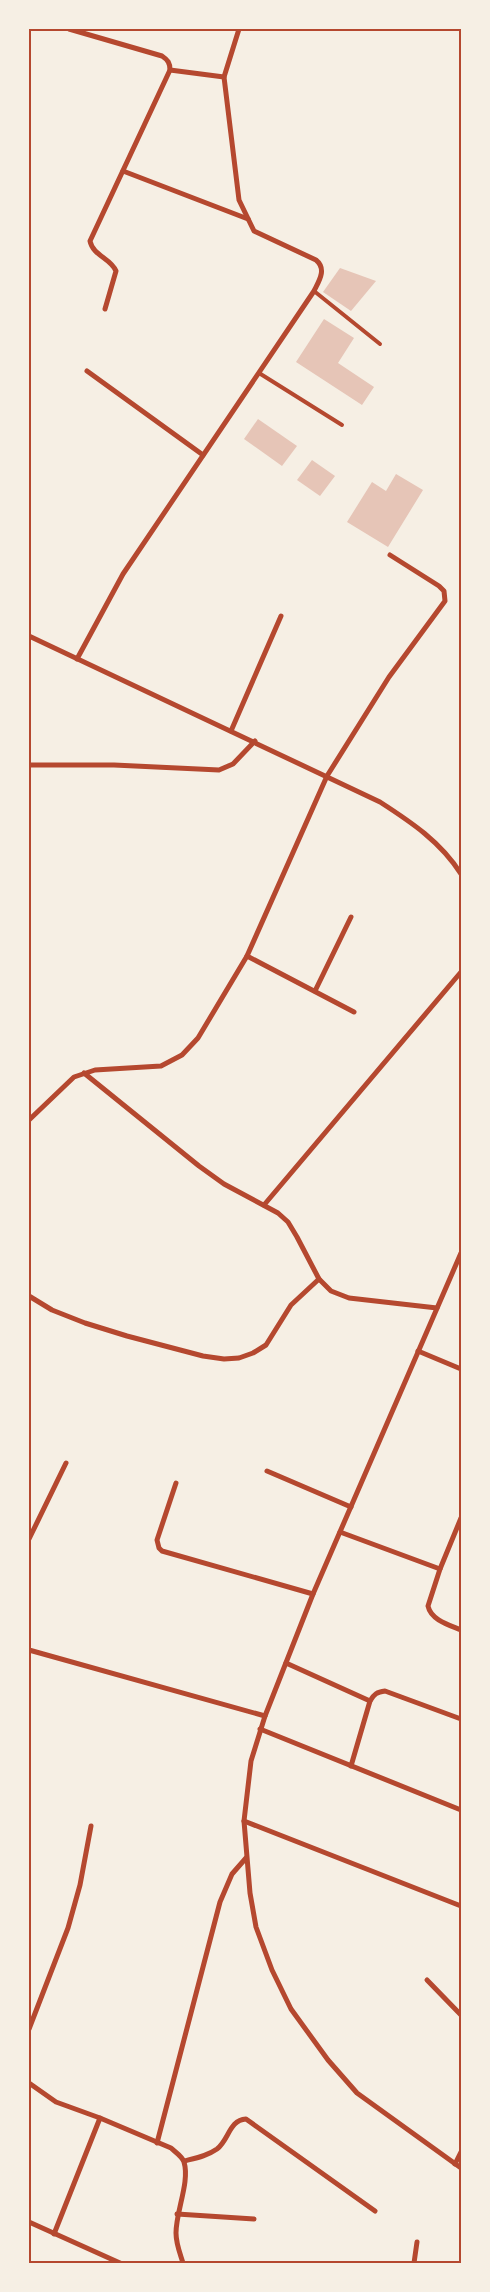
<svg xmlns="http://www.w3.org/2000/svg" width="490" height="2292" font-family="'Archivo Narrow',sans-serif">
<style>
.building{fill:#e6c5b7}
.lines{fill:none;stroke-linecap:round;stroke-linejoin:round}
.service{stroke:#b5482f;stroke-width:4}
.minor{stroke:#b5482f;stroke-width:5}
.neatline{fill:none;stroke:#b5482f;stroke-width:2}
</style>
<rect width="100%" height="100%" fill="#f6efe4"/>
<g class="building">
<polygon points="340,268 376,281 351,311 323,292"/>
<polygon points="324,319 354,338 338,363 374,387 362,405 296,362"/>
<polygon points="258,419 297,446 282,466 244,439"/>
<polygon points="312,460 335,476 320,496 297,480"/>
<polygon points="396,474 423,490 388,547 347,522 372,482 386,491"/>
</g>
<g class="lines">
<g class="service">
<polyline points="314,291 380,344"/>
<polyline points="259,373 342,425"/>
</g>
<g class="minor">
<path d="M69,29l93,27c6,4 8,7 8,14l-80,171c3,15 21,17 26,30l-11,38"/>
<polyline points="170,70 224,77 239,29"/>
<polyline points="123,171 248,219"/>
<polyline points="87,371 203,455"/>
<path d="M29,636l351,166c31,20 61,40 81,72"/>
<path d="M77,659l46,-85 191,-283c5,-10 13,-22 2,-31l-62,-29 -15,-31 -15,-123"/>
<polyline points="231,731 281,616"/>
<polyline points="29,765 114,765 219,770 233,764 255,741"/>
<polyline points="247,956 354,1012"/>
<polyline points="315,991 351,917"/>
<polyline points="84,1073 199,1166 224,1184 278,1213 288,1222 297,1237 319,1279 331,1291 349,1298 437,1308"/>
<polyline points="29,1120 74,1077 95,1070 161,1066 182,1055 198,1038 247,956 327,776 389,677 445,601 444,591 439,586 390,555"/>
<polyline points="264,1205 461,972"/>
<polyline points="461,1253 313,1594 265,1716 251,1761 244,1821 250,1893 256,1927 272,1970 291,2009 328,2060 357,2093 461,2168"/>
<polyline points="29,1296 52,1310 85,1323 127,1336 203,1356 224,1359 239,1358 253,1353 266,1345 291,1305 319,1279"/>
<polyline points="418,1351 461,1369"/>
<polyline points="267,1471 351,1507"/>
<polyline points="176,1483 157,1540 159,1548 162,1551 313,1594"/>
<path d="M461,1518l-21,51 -12,37c3,14 21,19 33,24"/>
<polyline points="340,1532 440,1569"/>
<polyline points="29,1539 66,1463"/>
<polyline points="29,1650 265,1716"/>
<polyline points="286,1663 370,1701"/>
<polyline points="260,1729 461,1810"/>
<path d="M351,1766l19,-65c4,-7 7,-9 15,-10l76,28"/>
<polyline points="244,1821 461,1906"/>
<polyline points="427,1980 461,2015"/>
<polyline points="29,2029 68,1928 80,1885 91,1826"/>
<path d="M29,2083l27,19 44,16 71,30c4,4 11,8 13,14 6,20 -8,49 -8,71 0,11 4,20 7,30"/>
<polyline points="157,2143 220,1902 232,1874 246,1858"/>
<path d="M184,2161c12,-3 23,-5 33,-12 12,-9 12,-29 29,-30l129,92"/>
<polyline points="455,2164 461,2152"/>
<polyline points="177,2214 254,2219"/>
<polyline points="29,2222 120,2263"/>
<polyline points="54,2234 100,2118"/>
<polyline points="414,2263 417,2242"/>
</g>
</g>
<rect width="490" height="2292" fill="none" stroke="#f6efe4" stroke-width="60"/>
<rect x="30" y="30" width="430" height="2232" class="neatline"/>
</svg>
